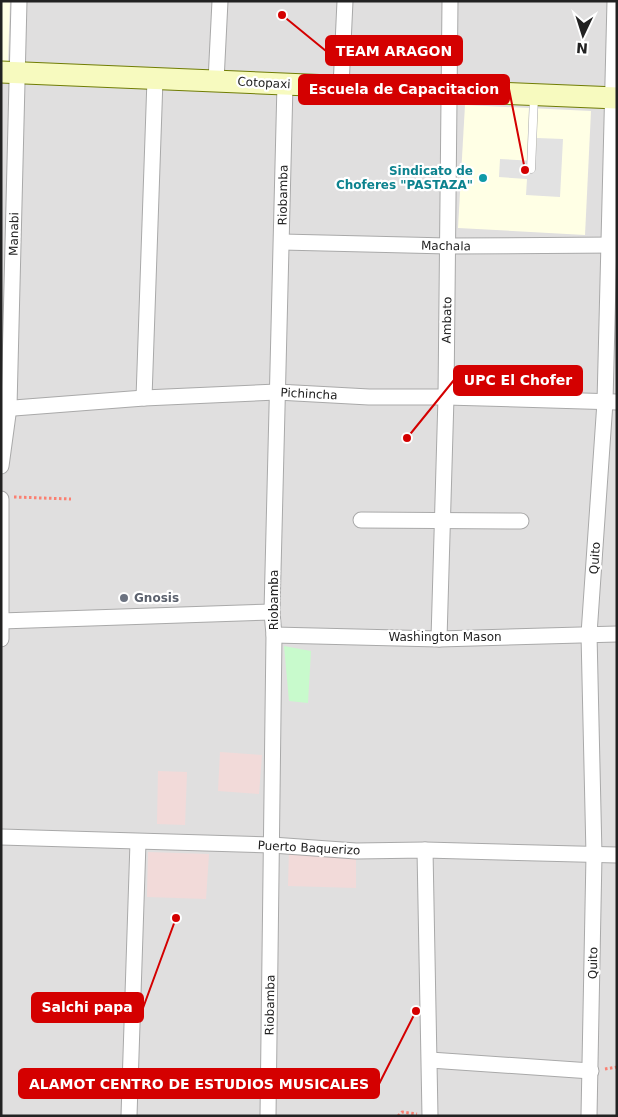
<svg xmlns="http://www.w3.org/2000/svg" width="618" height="1117" font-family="'DejaVu Sans',sans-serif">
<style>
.residential{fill:#e0dfdf}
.commercial{fill:#f2dad9}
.education{fill:#ffffe5}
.park{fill:#c8facc}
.parking{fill:#e2e2e2}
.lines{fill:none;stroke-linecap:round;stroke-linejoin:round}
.lane-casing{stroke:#a9a9a9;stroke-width:9}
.street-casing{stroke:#a9a9a9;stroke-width:17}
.secondary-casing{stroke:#707d05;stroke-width:23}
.path{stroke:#fa8072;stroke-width:3;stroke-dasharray:2.5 2.5;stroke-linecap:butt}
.lane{stroke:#fff;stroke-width:8}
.street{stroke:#fff;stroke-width:15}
.secondary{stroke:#f7fabf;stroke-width:21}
.culture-dot{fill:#0f9aa8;stroke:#fff;stroke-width:2}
.worship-dot{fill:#6b7280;stroke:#fff;stroke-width:2}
.labels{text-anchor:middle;stroke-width:4.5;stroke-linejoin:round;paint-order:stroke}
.street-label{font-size:12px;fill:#222;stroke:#fff}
.culture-label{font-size:12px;font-weight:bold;fill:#0d838f;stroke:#fff;text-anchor:end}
.worship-label{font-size:12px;font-weight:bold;fill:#5b616d;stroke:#fff;text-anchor:start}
.leader{fill:none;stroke:#d40000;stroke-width:2}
.callout-dot{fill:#d40000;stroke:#fff;stroke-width:2}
.callout{fill:#d40000;stroke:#d40000;stroke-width:2}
.callout-label{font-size:14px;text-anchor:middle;font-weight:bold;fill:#fff}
</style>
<rect width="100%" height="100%" fill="#f2efe9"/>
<rect class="residential" x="1" y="1" width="616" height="1115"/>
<g class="commercial">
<polygon points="220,752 262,755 259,794 218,791"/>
<polygon points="158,771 187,772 185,825 157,824"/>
<polygon points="289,850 356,851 356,888 288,886"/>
<polygon points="148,852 209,854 206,899 147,897"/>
</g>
<g class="education">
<polygon points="1,1 10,1 8,61 1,61"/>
<polygon points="465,105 591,111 585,235 458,228"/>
</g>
<polygon class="park" points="284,646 311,651 308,703 289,701"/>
<polygon class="parking" points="537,138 563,139 560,197 526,195 527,179 499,177 500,159 535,161"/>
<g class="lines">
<defs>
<polyline id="lane" points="531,169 534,97"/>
<g id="street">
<polyline points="216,81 220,1"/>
<polyline points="341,87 345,1"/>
<polyline points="282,242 448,246 617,245"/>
<polyline points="144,398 155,79"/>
<polyline points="1,409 144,398 277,392 369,397 446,397 617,402"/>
<polyline points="1,466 9,407 19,1"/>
<polyline points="1,499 1,639"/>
<polyline points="361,520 521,521"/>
<polyline points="1,621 272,612"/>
<polyline points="274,635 439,639 617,634"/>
<polyline points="439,639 446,397 450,1"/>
<polyline points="1,837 272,845 356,851 425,850 617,855"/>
<polyline points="425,850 430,1116"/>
<polyline points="430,1060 591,1071"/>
<polyline points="129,1116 138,842"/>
<polyline points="268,1116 274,635 272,612 285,84"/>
<polyline points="589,1116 594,855 589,634 605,402 615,1"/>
</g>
<polyline id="secondary" points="1,72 617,98"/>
</defs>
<use href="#lane" class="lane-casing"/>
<use href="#street" class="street-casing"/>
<use href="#secondary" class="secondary-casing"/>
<g class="path">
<polyline points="14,497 71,499"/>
<polyline points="605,1069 617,1067"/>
<polyline points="398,1116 402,1112 417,1114"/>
</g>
<use href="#lane" class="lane"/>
<use href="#street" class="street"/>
<use href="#secondary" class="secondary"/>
</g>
<circle class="culture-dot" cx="483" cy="178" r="5"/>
<circle class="worship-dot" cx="124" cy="598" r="5"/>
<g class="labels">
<g class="street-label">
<text transform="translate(264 83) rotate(3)" y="4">Cotopaxi</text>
<text transform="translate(283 195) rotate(-89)" y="4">Riobamba</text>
<text transform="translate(14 234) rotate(-89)" y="4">Manabi</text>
<text transform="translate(446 246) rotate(1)" y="4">Machala</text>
<text transform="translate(447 320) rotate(-89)" y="4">Ambato</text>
<text transform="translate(309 394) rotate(3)" y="4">Pichincha</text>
<text transform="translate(595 558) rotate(-86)" y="4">Quito</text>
<text transform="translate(274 600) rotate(-90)" y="4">Riobamba</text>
<text x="445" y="641">Washington Mason</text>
<text transform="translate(309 848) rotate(3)" y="4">Puerto Baquerizo</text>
<text transform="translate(593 963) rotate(-89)" y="4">Quito</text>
<text transform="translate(270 1005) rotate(-89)" y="4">Riobamba</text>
</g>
<g class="culture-label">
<text x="473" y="175">Sindicato de<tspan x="473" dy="14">Choferes "PASTAZA"</tspan></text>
</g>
<g class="worship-label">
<text x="134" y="602">Gnosis</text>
</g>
</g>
<path class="leader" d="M282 15L326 51M525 170L509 89M407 438L454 380M176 918L143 1008M416 1011L379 1084"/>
<g class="callout-dot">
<circle cx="282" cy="15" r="5"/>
<circle cx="525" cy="170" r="5"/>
<circle cx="407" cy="438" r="5"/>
<circle cx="176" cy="918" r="5"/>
<circle cx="416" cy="1011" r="5"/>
</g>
<g class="callout">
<rect x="326" y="36" width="136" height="29" rx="5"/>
<rect x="299" y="75" width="210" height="29" rx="5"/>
<rect x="454" y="366" width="128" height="29" rx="5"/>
<rect x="32" y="993" width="111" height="29" rx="5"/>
<rect x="19" y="1069" width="360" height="29" rx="5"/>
</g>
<g class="callout-label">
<text x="394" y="56">TEAM ARAGON</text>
<text x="404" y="94">Escuela de Capacitacion</text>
<text x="518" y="385">UPC El Chofer</text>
<text x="87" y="1012">Salchi papa</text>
<text x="199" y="1089">ALAMOT CENTRO DE ESTUDIOS MUSICALES</text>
</g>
<rect width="618" height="1117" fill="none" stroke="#222222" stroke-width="5"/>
<g transform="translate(583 35) rotate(184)" stroke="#ffffff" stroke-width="4" paint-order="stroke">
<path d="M0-4L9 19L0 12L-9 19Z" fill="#222222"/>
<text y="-8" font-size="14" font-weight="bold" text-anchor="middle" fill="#222222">N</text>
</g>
</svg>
